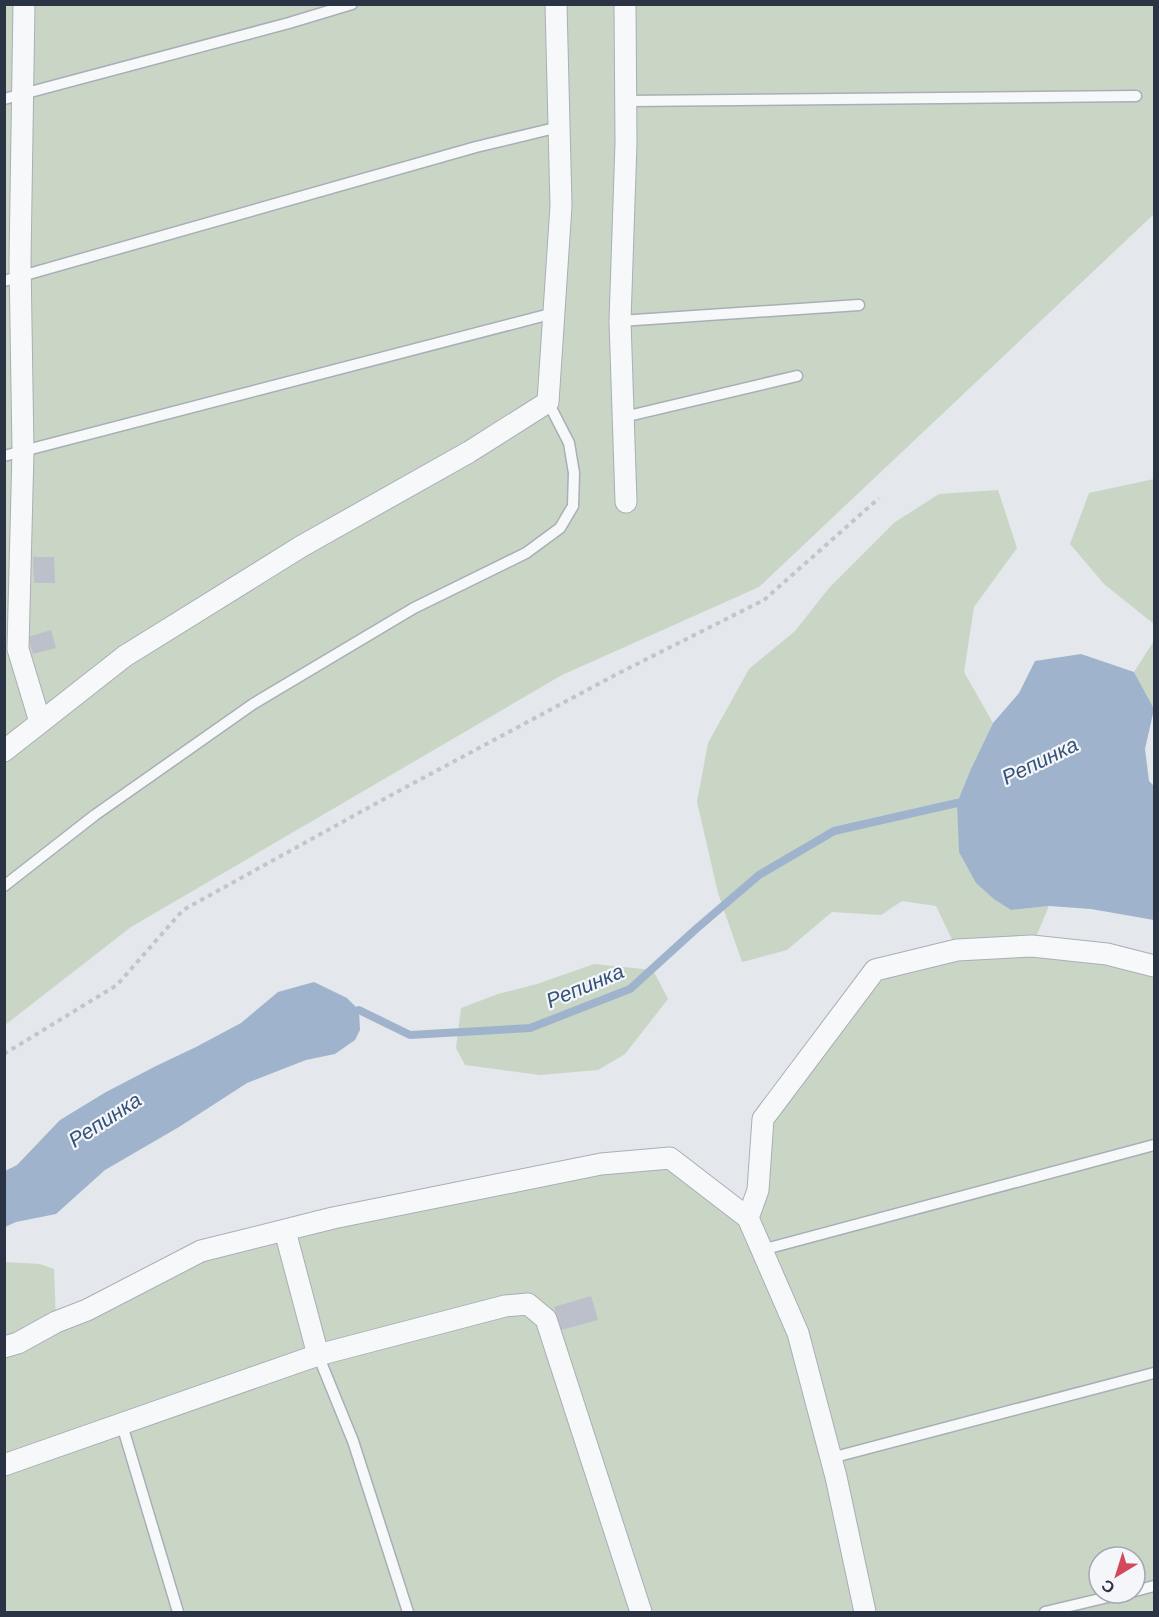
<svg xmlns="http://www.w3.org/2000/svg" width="1159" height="1617" font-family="Helvetica,sans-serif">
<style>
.green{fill:#c9d6c5;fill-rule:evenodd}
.water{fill:#9fb4cc}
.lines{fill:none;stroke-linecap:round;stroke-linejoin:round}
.stream{stroke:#9fb4cc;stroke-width:8}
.building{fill:#bbc0ca}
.service-casing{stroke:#a9aeb7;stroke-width:13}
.minor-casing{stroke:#a9aeb7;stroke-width:23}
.path{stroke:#c2c5cb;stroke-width:4;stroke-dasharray:4.5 4.5;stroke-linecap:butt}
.service{stroke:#f7f8fa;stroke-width:10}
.minor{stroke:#f7f8fa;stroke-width:21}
.labels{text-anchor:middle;stroke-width:4.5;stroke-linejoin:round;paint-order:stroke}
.water-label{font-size:21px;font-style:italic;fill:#34527a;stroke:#f4f6f9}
</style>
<rect width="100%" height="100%" fill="#e4e7ec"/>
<g class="green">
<polygon points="5,5 1154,5 1154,214 759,587 562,675 131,927 5,1025"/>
<polygon points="1154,479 1154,624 1104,584 1070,544 1089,493"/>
<path d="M998,490l19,58 -43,59 -10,65 29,51 -23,48 -13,32 38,97 16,10 38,-4 -17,40 122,20v646h-1149l-1,-350 36,2 14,5 2,53 145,-71 469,-93 77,60 16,-99 112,-149 82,-20 -21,-44 -34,-5 -21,14 -49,-3 -45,38 -45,12 -24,-69 -21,-91 11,-59 41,-74 46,-38 34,-43 66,-66 44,-28zM1099,1557h36v36h-36z"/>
<polygon points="1154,641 1154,710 1134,672"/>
<polygon points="594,964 653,970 668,999 625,1054 598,1070 540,1075 465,1065 456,1048 461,1008 498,994 537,984"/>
</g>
<g class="water">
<polygon points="1081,654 1134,672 1154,709 1145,749 1149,781 1154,786 1154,920 1091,909 1049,906 1011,910 995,900 976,883 959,852 957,803 970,771 993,723 1019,693 1035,661"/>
<polygon points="314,982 347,998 359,1010 360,1030 355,1040 335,1054 306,1060 247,1083 179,1127 105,1170 56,1214 16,1222 5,1227 5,1171 17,1165 60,1120 106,1092 156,1066 196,1047 241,1023 278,992"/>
</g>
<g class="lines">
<polyline class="stream" points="348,1013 359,1010 410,1035 530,1028 630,989 696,929 759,875 834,831 957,803 968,802"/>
</g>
<g class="building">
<polygon points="33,557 54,557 55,583 34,583"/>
<polygon points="51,630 56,648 33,654 28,637"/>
<polygon points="591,1296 598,1320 561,1330 554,1307"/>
</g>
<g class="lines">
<defs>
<g id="service">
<polyline points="4,99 289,23 352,4"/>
<polyline points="626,101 1136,96"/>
<polyline points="4,281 476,147 559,127"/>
<polyline points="620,321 859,305"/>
<polyline points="624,417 797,376"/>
<polyline points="4,456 554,313"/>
<polyline points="4,886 95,815 253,704 414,608 526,553 560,528 573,506 574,473 569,443 548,402"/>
<polyline points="762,1250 1154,1145"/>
<polyline points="318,1355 353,1441 408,1612"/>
<polyline points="122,1425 178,1612"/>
<polyline points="831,1458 1154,1373"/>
<polyline points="1135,1591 1154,1586"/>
<polyline points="1045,1612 1125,1593"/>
</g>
<g id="minor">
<polyline points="24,4 20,261 23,451 18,649 40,722"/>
<polyline points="625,4 626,143 620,321 626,502"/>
<polyline points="4,751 125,656 302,546 469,452 548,402 561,206 556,4"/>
<polyline points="748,1218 758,1190 763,1119 875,970 957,950 1032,946 1107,954 1154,966"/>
<polyline points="285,1231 318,1355"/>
<polyline points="4,1347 18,1343 56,1322 87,1310 201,1251 333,1218 601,1164 670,1158 748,1218 798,1333 836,1477 865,1612"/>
<polyline points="4,1465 318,1355 505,1306 528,1304 546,1319 641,1612"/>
</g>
</defs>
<use href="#service" class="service-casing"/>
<use href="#minor" class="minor-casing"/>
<polyline class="path" points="4,1054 117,985 183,910 395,793 617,674 764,600 879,498"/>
<use href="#service" class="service"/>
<use href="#minor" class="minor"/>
</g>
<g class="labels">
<g class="water-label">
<text transform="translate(1040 761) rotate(-26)" y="7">Репинка</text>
<text transform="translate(585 986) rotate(-23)" y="7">Репинка</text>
<text transform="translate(105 1120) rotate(-33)" y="7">Репинка</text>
</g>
</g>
<rect width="1159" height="1617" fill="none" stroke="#2b3445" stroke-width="12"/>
<g transform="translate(1117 1575) rotate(218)"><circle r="28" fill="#f4f6f9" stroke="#a4a8b1" stroke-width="1.5"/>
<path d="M0-4.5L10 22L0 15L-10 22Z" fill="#d1495b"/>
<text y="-9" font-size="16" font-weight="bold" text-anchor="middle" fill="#2b3445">С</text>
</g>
</svg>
